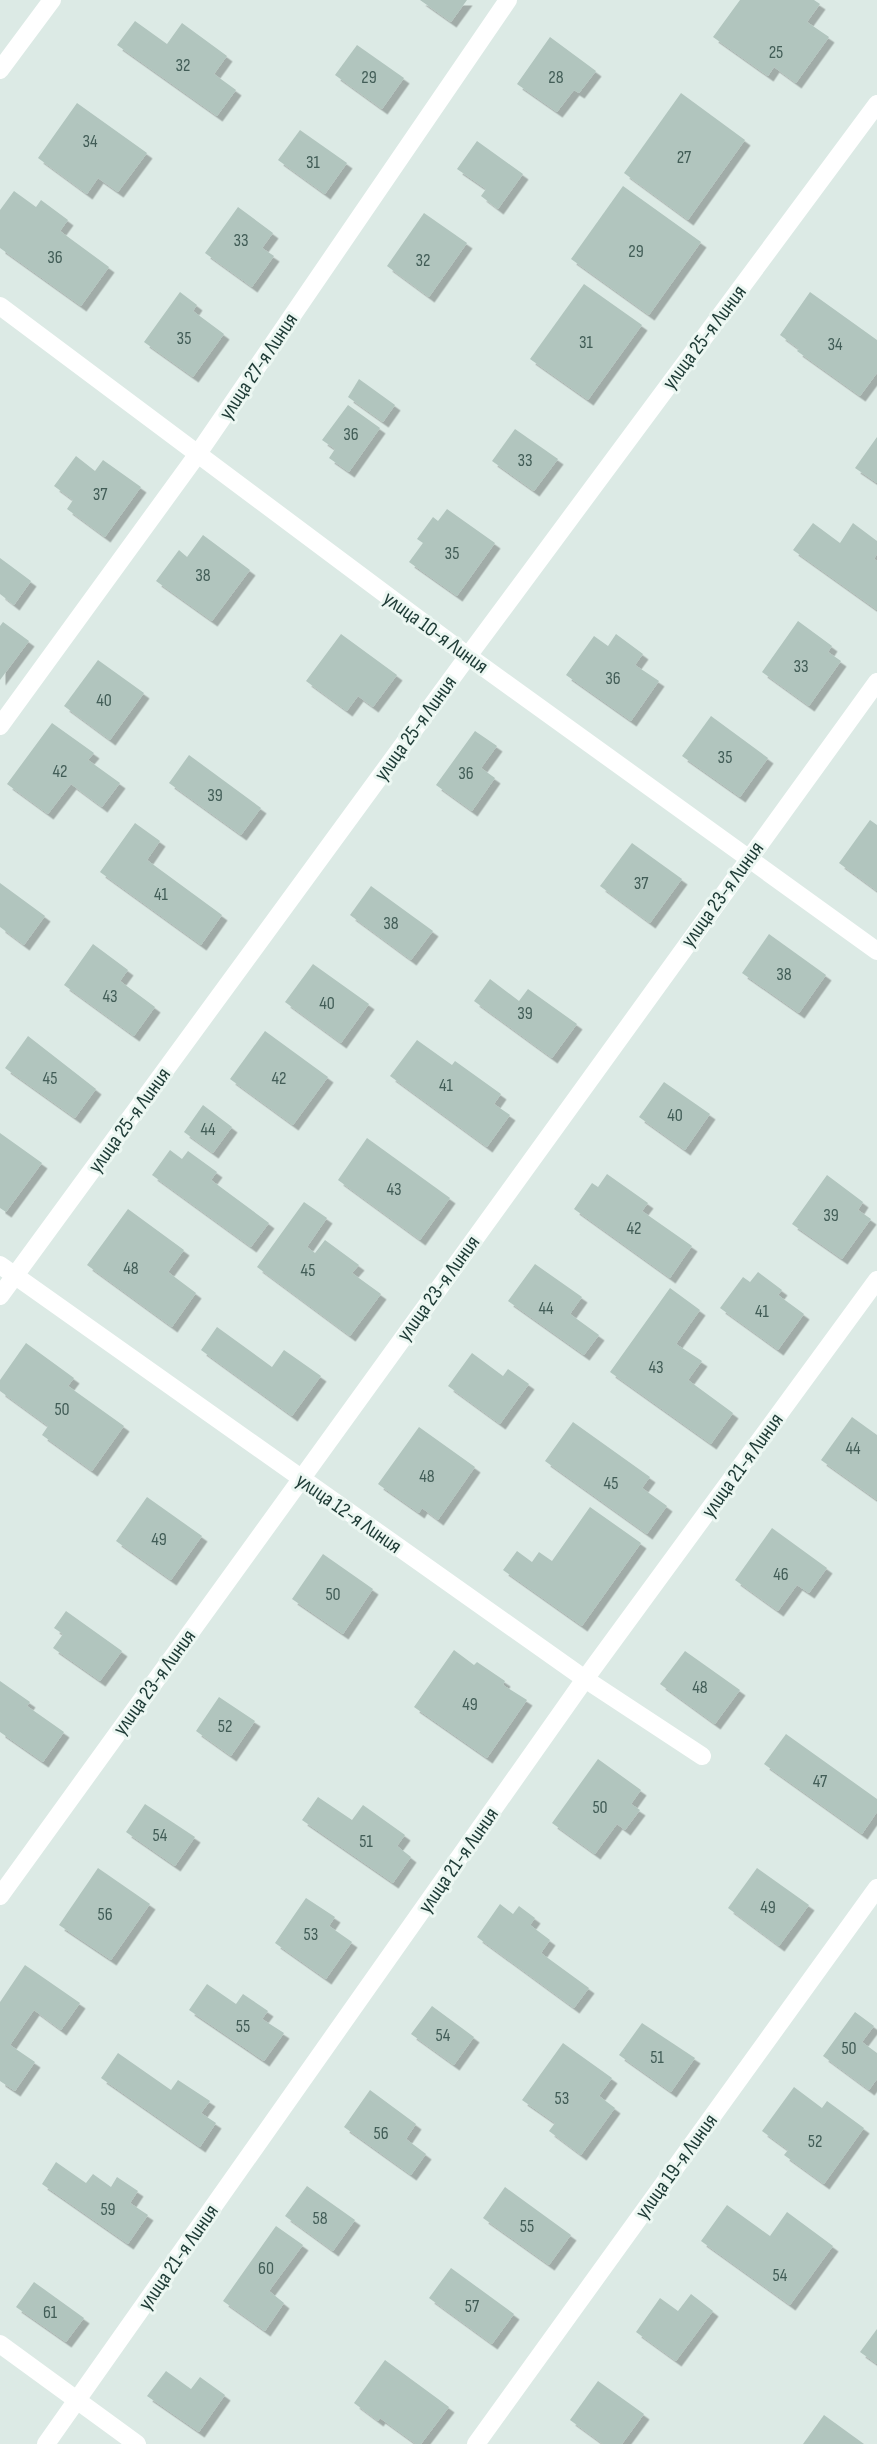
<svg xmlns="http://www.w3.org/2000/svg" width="877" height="2444" font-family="'Sofia Sans Condensed',sans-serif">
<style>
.building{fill:#b1c5be;filter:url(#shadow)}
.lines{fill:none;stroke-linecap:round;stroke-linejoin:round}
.minor{stroke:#fff;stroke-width:18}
.labels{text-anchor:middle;stroke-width:6;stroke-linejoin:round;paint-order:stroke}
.number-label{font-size:18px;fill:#425d57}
.street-label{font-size:21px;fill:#1d3a35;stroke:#ecf7f2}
</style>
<defs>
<filter id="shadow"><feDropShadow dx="5.5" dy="5.5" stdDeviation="0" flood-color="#0004"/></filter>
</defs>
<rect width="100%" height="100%" fill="#dceae5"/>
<g class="building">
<polygon points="420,0 467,0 451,22"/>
<polygon points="740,0 814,0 820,4 807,22 829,37 796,83 774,67 768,76 713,37"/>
<polygon points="135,21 167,44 182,23 227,56 214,74 236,90 217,116 117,45"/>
<polygon points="550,37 596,71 579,93 574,90 557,112 517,84"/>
<polygon points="357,45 404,78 382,109 335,75"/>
<polygon points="681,93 745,140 688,220 624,173"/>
<polygon points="77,103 147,153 118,192 98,178 87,194 38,158"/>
<polygon points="300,130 347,163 325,194 278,160"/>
<polygon points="477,141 523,174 498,209 481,196 486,189 457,169"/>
<polygon points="623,186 701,242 649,315 571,259"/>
<polygon points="14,191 36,207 41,200 68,220 60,231 109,267 81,306 0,248 0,210"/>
<polygon points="238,207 273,233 262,248 274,256 252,287 205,253"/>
<polygon points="424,213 467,243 429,297 387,266"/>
<polygon points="584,284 642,325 588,400 530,359"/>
<polygon points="180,292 197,305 193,311 224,334 193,377 144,342"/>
<polygon points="810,292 877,340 877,373 860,396 797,351 799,349 780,335"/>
<polygon points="359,379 395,405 383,422 348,397"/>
<polygon points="348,405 380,428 349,472 329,458 335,449 322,440"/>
<polygon points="515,429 558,459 534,491 492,461"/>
<polygon points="877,437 877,483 855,468"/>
<polygon points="76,456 95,471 103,460 141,487 105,537 67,509 73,500 54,486"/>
<polygon points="447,509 495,543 457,596 409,562 423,543 417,539 433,517 438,521"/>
<polygon points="813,523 840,543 853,523 877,541 877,554 874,559 877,561 877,610 793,550"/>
<polygon points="203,535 250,570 212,621 156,581 179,550 187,557"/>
<polygon points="0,558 31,581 14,605 0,594"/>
<polygon points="798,621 832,646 828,652 841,661 809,706 762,672"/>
<polygon points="3,622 29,641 0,680 0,626"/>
<polygon points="341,634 397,675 373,707 358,696 347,711 306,681"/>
<polygon points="616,634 643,654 635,665 659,681 631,721 566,675 594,636 608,646"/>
<polygon points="98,660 144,693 110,740 64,706"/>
<polygon points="711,716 768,758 740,797 682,756"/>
<polygon points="52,723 94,753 88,760 120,783 102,807 71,784 48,814 7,784"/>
<polygon points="475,731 497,746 481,768 495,778 472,811 436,785"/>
<polygon points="189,755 261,808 241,835 169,783"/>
<polygon points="870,820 877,825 877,891 839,863"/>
<polygon points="135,823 160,841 147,860 222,915 201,945 100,872"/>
<polygon points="632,843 682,879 650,923 600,886"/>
<polygon points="0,883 45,916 24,945 0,927"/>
<polygon points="371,886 433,931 411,960 350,915"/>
<polygon points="769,934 826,975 799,1013 742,973"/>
<polygon points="93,944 128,970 120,981 155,1007 134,1036 64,985"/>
<polygon points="313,964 369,1004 341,1043 285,1002"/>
<polygon points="490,979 519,1001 528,989 577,1024 552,1058 474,1001"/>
<polygon points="265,1031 328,1077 293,1125 230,1079"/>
<polygon points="28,1036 96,1089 75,1118 5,1068"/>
<polygon points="417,1040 452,1065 455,1061 501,1094 494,1104 510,1115 487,1147 390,1076"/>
<polygon points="664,1082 710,1114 685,1150 639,1117"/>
<polygon points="203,1105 232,1127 213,1153 184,1132"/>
<polygon points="0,1133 42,1163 6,1212 0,1208"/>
<polygon points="367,1138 450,1198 420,1240 338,1180"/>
<polygon points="170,1150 182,1159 188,1151 217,1172 211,1180 269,1223 251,1247 152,1175"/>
<polygon points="607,1174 648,1203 642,1211 692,1246 670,1278 574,1209 592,1183 598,1187"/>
<polygon points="827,1175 863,1202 858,1210 871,1219 842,1259 792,1224"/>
<polygon points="304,1202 327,1218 307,1247 315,1253 325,1240 359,1265 352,1273 381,1294 350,1336 257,1267"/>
<polygon points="128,1209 184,1250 168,1272 196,1293 172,1327 87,1265"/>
<polygon points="535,1264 582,1297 570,1314 599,1335 584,1355 508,1301"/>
<polygon points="758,1272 782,1290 778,1295 804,1314 778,1350 720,1308 743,1277 750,1282"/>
<polygon points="670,1288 700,1310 676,1344 702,1361 688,1380 733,1413 711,1444 610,1372"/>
<polygon points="217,1327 272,1367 284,1350 321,1376 292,1416 201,1350"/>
<polygon points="26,1343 74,1378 68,1386 124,1426 92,1471 42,1435 48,1426 0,1391 0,1380"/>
<polygon points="472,1353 503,1376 508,1369 529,1384 500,1424 448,1386"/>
<polygon points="852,1417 877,1435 877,1500 821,1460"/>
<polygon points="573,1422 650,1477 642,1488 667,1506 647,1534 545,1461"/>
<polygon points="419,1427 475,1467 438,1520 422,1508 419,1513 378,1484"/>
<polygon points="147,1497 202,1536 171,1580 116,1541"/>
<polygon points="590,1507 641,1543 582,1626 503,1570 517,1551 532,1562 539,1552 552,1561"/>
<polygon points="772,1528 827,1568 809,1593 797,1585 778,1611 735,1580"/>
<polygon points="323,1554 373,1589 343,1634 292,1599"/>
<polygon points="66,1611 122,1651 100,1681 53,1648 63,1634 54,1628"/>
<polygon points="454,1650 474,1665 477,1662 505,1681 503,1685 527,1700 487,1758 414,1707"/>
<polygon points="685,1651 740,1690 715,1724 660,1684"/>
<polygon points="0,1681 30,1702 27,1706 64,1732 43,1762 0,1732"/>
<polygon points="219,1697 255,1721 231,1756 196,1731"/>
<polygon points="786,1734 877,1799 877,1812 862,1834 764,1764"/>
<polygon points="598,1759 641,1790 631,1804 640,1810 625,1830 617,1824 595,1854 552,1823"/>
<polygon points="318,1797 352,1820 363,1805 405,1835 397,1846 411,1857 393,1883 302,1820"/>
<polygon points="145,1804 195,1837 175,1866 126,1832"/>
<polygon points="98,1868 150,1904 111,1960 59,1925"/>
<polygon points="757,1868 809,1905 779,1946 728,1908"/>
<polygon points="306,1898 335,1917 329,1926 352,1942 326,1979 275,1943"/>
<polygon points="500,1904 513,1914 519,1906 535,1918 530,1925 550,1940 541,1953 589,1988 574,2008 477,1937"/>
<polygon points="25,1965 80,2003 61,2030 34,2010 10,2045 35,2062 15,2091 0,2081 0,2002"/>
<polygon points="207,1984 236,2004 243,1994 268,2011 262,2019 284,2033 264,2061 189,2010"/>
<polygon points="432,2006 474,2037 454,2065 411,2034"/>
<polygon points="855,2012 874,2026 862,2042 877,2053 877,2079 869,2090 823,2056"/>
<polygon points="642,2023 695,2058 671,2092 619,2055"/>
<polygon points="563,2043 612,2078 599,2096 615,2108 581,2155 549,2131 555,2123 522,2100"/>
<polygon points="118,2053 171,2090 178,2080 210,2101 201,2113 216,2123 200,2147 101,2078"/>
<polygon points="794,2087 822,2108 827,2101 864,2128 824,2184 784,2155 788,2150 762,2131"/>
<polygon points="370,2090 416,2124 406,2139 426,2154 411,2175 344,2127"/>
<polygon points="56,2162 86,2183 93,2174 111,2187 117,2177 138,2191 130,2203 148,2215 128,2244 42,2184"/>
<polygon points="307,2186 355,2220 333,2251 285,2216"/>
<polygon points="505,2187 571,2235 549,2265 483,2218"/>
<polygon points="727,2205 770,2236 787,2212 833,2246 790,2305 701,2241"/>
<polygon points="276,2226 303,2245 269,2291 284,2303 265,2331 223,2301"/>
<polygon points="451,2268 514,2314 492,2344 429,2298"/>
<polygon points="34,2282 84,2318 66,2342 16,2307"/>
<polygon points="691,2294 713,2311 676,2361 636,2332 660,2298 678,2311"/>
<polygon points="877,2329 877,2364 860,2352"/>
<polygon points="385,2360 449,2407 421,2444 416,2444 380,2418 378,2421 354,2403"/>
<polygon points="166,2371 191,2389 200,2377 225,2395 199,2432 147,2396"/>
<polygon points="598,2381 644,2414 622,2444 603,2444 570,2420"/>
<polygon points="824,2415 864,2444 803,2444"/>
</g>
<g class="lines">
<g class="minor">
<polyline points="0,70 52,0"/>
<polyline points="0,306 468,656 877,951"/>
<polyline points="0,726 197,455 508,0"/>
<polyline points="0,1265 585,1679 702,1756"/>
<polyline points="0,1296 468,656 877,104"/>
<polyline points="0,1896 877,682"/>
<polyline points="0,2344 137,2444"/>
<polyline points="46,2444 585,1679 877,1280"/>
<polyline points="476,2444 877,1888"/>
</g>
</g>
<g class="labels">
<g class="number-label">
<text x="776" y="58">25</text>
<text x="183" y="71">32</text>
<text x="369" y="83">29</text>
<text x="556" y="83">28</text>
<text x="90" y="147">34</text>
<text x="684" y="163">27</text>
<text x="313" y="168">31</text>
<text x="241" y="246">33</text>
<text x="636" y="257">29</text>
<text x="55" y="263">36</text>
<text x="423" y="266">32</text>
<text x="184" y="344">35</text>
<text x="586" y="348">31</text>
<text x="835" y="350">34</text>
<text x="351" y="440">36</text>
<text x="525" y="466">33</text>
<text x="100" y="500">37</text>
<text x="452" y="559">35</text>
<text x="203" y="581">38</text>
<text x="801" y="672">33</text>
<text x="613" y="684">36</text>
<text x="104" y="706">40</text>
<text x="725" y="763">35</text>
<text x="60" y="777">42</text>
<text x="466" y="779">36</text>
<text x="215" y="801">39</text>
<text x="641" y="889">37</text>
<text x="161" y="900">41</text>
<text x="391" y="929">38</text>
<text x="784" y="980">38</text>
<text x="110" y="1002">43</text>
<text x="327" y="1009">40</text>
<text x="525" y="1019">39</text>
<text x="50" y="1084">45</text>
<text x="279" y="1084">42</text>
<text x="446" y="1091">41</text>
<text x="675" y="1121">40</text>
<text x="208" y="1135">44</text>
<text x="394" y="1195">43</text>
<text x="831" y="1221">39</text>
<text x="634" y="1234">42</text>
<text x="131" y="1274">48</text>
<text x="308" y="1276">45</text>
<text x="546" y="1314">44</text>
<text x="762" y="1317">41</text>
<text x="656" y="1373">43</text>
<text x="62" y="1415">50</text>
<text x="853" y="1454">44</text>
<text x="427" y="1482">48</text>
<text x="611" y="1489">45</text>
<text x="159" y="1545">49</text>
<text x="781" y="1580">46</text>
<text x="333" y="1600">50</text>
<text x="700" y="1693">48</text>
<text x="470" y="1710">49</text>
<text x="225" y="1732">52</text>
<text x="820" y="1787">47</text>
<text x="600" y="1813">50</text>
<text x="160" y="1841">54</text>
<text x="366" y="1847">51</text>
<text x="768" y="1913">49</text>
<text x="105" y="1920">56</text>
<text x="311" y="1940">53</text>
<text x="243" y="2032">55</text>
<text x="443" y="2041">54</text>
<text x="849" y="2054">50</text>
<text x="657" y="2063">51</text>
<text x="562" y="2104">53</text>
<text x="381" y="2139">56</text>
<text x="815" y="2147">52</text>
<text x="108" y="2215">59</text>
<text x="320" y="2224">58</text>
<text x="527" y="2232">55</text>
<text x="266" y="2274">60</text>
<text x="780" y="2281">54</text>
<text x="472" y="2312">57</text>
<text x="50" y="2318">61</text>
</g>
<g class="street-label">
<text transform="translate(704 337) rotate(-53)" y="7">улица 25-я Линия</text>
<text transform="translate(258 366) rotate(-56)" y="7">улица 27-я Линия</text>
<text transform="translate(436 632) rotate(36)" y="7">улица 10-я Линия</text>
<text transform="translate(415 728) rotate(-54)" y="7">улица 25-я Линия</text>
<text transform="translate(722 894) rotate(-54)" y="7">улица 23-я Линия</text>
<text transform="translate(129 1120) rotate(-54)" y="7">улица 25-я Линия</text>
<text transform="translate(438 1288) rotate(-54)" y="7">улица 23-я Линия</text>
<text transform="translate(742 1465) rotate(-54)" y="7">улица 21-я Линия</text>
<text transform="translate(349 1513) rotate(35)" y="7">улица 12-я Линия</text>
<text transform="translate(154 1682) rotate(-54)" y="7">улица 23-я Линия</text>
<text transform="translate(458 1860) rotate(-55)" y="7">улица 21-я Линия</text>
<text transform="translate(676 2166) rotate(-54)" y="7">улица 19-я Линия</text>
<text transform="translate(178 2257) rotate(-55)" y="7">улица 21-я Линия</text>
</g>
</g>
</svg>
